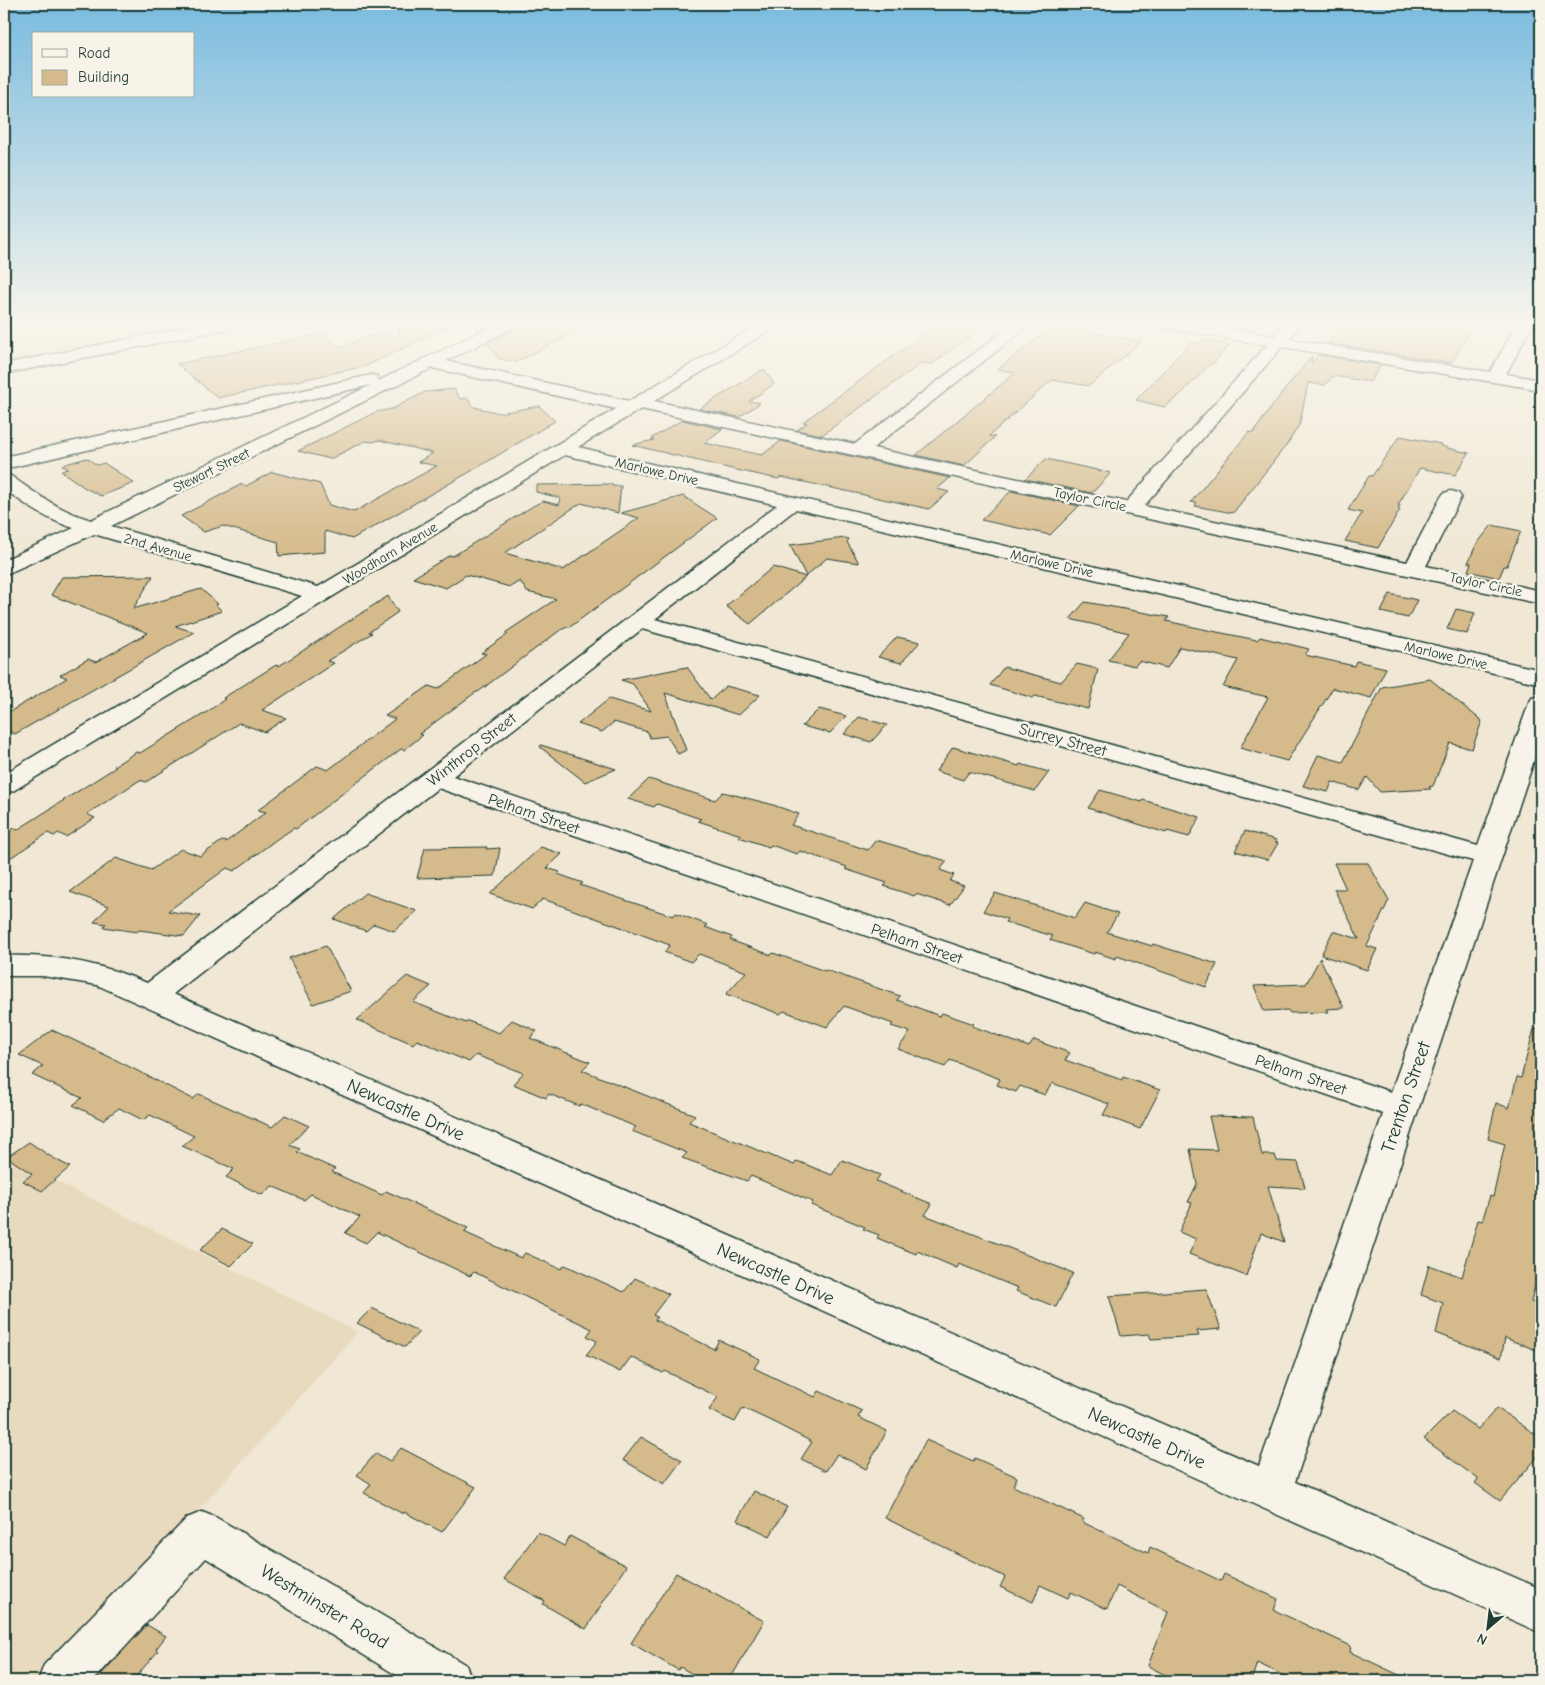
<svg xmlns="http://www.w3.org/2000/svg" width="1545" height="1685" font-family="'Comic Neue',sans-serif">
<style>
.built{fill:#e8dabf}
.building{fill:#d5ba8b;stroke:#1f3d34}
.lines{fill:none;stroke-linecap:round;stroke-linejoin:round}
.street-casing{stroke:#1f3d34;stroke-width:3}
.street{fill:#f7f3e8;fill-rule:evenodd}
.labels{text-anchor:middle;stroke-width:5;stroke-linejoin:round;paint-order:stroke}
.far-street-label{font-size:14px;fill:#1f3d34;stroke:#f7f3e8}
.street-label{font-size:16px;fill:#1f3d34;stroke:#f7f3e8}
.near-street-label{font-size:19px;fill:#1f3d34;stroke:#f7f3e8}
</style>
<rect width="100%" height="100%" fill="#f0e8d5"/>
<filter id="ink" filterUnits="userSpaceOnUse"><feTurbulence type="fractalNoise" baseFrequency=".02" numOctaves="2"/><feDisplacementMap in="SourceGraphic" scale="10" xChannelSelector="R" yChannelSelector="G"/><feConvolveMatrix kernelMatrix="1 2 1 2 8 2 1 2 1" color-interpolation-filters="sRGB"/></filter>
<g filter="url(#ink)">
<g class="built">
<polygon points="4,320 234,320 4,366"/>
<polygon points="4,1155 358,1332 205,1503 35,1681 4,1681"/>
</g>
<g class="building">
<polygon points="401,320 462,320 366,366 218,398 177,364 322,334 342,348 370,335 375,336 380,333 399,338"/>
<polygon points="471,320 500,320 478,331"/>
<polygon points="528,320 599,320 516,362 499,359 487,343 524,325"/>
<polygon points="943,320 992,320 932,364 922,363 822,435 797,430 807,423 803,422"/>
<polygon points="1397,320 1477,320 1451,363 1328,343 1343,324 1396,331"/>
<polygon points="1053,326 1142,341 1089,386 1052,380 989,436 995,437 964,466 916,455 1015,373 998,369"/>
<polygon points="1202,339 1230,344 1213,364 1211,363 1179,396 1165,407 1136,400 1190,343 1197,344"/>
<polygon points="1318,355 1381,365 1370,382 1333,376 1325,385 1308,383 1300,422 1301,422 1288,443 1233,513 1195,506 1197,503 1191,502 1249,432 1253,433 1279,397 1312,356 1311,364"/>
<polygon points="764,369 774,384 749,401 760,403 739,417 699,409"/>
<polygon points="454,389 460,399 468,398 474,407 500,413 539,406 555,421 475,469 352,539 325,531 325,552 279,556 278,542 223,526 204,532 181,516 242,484 246,486 272,472 320,484 329,505 354,512 437,466 418,462 433,453 379,440 373,442 365,441 330,459 298,451 376,412 392,409 425,392"/>
<polygon points="682,420 722,429 704,443 762,455 781,441 950,478 937,489 949,492 929,509 781,477 778,479 732,469 632,445 654,440 652,438"/>
<polygon points="1400,436 1441,444 1440,445 1447,448 1469,453 1455,475 1420,468 1398,505 1400,505 1398,509 1400,510 1378,548 1345,541 1362,513 1348,510 1369,476 1372,476"/>
<polygon points="87,458 97,465 104,463 134,483 101,496 85,488 61,471 68,469 62,465"/>
<polygon points="1046,459 1111,473 1092,493 1025,479"/>
<polygon points="612,484 612,486 621,486 618,513 581,503 505,553 563,570 639,518 621,513 683,496 717,518 570,627 567,627 559,631 478,692 476,692 419,734 423,735 404,750 401,749 296,829 294,828 277,839 234,871 227,868 168,911 200,916 184,936 139,930 137,932 103,927 106,924 94,922 109,906 70,892 116,858 151,870 181,849 200,856 222,841 226,842 266,812 258,810 317,766 328,770 395,719 385,716 429,686 438,689 486,654 481,653 508,634 505,633 556,599 527,592 520,581 510,587 466,575 446,588 413,578 450,555 453,556 533,506 543,501 559,505 560,498 536,492 536,485"/>
<polygon points="1011,491 1079,506 1050,535 981,520"/>
<polygon points="1492,525 1521,531 1507,566 1504,566 1499,578 1468,571 1471,563 1468,563 1476,545"/>
<polygon points="845,538 849,539 847,542 859,563 827,558 806,576 790,545"/>
<polygon points="773,567 806,577 750,624 726,606"/>
<polygon points="153,576 133,609 201,589 218,604 216,605 222,611 175,626 194,632 15,734 4,729 4,715 67,678 60,675 88,659 96,662 148,633 51,595 62,577"/>
<polygon points="1390,594 1417,600 1408,618 1381,612"/>
<polygon points="388,596 398,612 369,632 372,633 327,661 334,663 262,710 286,718 265,732 239,723 146,782 140,780 87,814 95,818 66,837 58,833 54,836 48,833 4,862 4,835 14,828 17,830 116,767 114,766 136,752 140,753 207,712 225,699 223,698 276,665 279,666"/>
<polygon points="1085,602 1169,617 1166,621 1217,632 1257,640 1260,637 1309,649 1305,655 1354,666 1356,661 1386,668 1371,698 1333,688 1287,761 1240,748 1268,697 1223,687 1238,660 1180,647 1167,668 1139,661 1135,666 1108,660 1129,633 1070,619"/>
<polygon points="1456,609 1475,613 1467,634 1447,629"/>
<polygon points="897,637 920,642 901,663 878,657"/>
<polygon points="1077,664 1098,669 1088,709 1035,696 1033,698 990,685 1004,667 1061,682"/>
<polygon points="687,667 711,700 726,686 760,695 739,715 665,693 686,750 678,754 667,736 650,738 648,732 614,722 602,732 578,724 609,699 651,711 633,684 621,680"/>
<polygon points="1430,679 1482,721 1472,749 1450,743 1433,786 1429,787 1431,789 1380,792 1367,777 1359,790 1332,782 1328,792 1303,786 1318,755 1343,762 1382,687"/>
<polygon points="819,709 846,716 830,733 802,726"/>
<polygon points="859,717 887,725 871,742 844,734"/>
<polygon points="541,745 616,769 585,782 540,747"/>
<polygon points="953,747 1019,766 1020,764 1049,772 1035,791 969,772 963,780 936,771"/>
<polygon points="649,779 715,800 723,792 770,804 799,814 791,825 868,850 876,840 947,861 940,870 954,875 950,881 964,886 950,905 916,894 914,896 884,886 887,883 845,869 847,867 800,851 797,854 771,845 769,847 739,837 741,835 698,821 701,819 657,804 654,807 628,799"/>
<polygon points="1100,790 1142,802 1143,800 1200,817 1189,837 1167,831 1166,833 1088,808"/>
<polygon points="1245,831 1276,840 1275,842 1278,843 1268,860 1235,851"/>
<polygon points="487,847 486,849 500,848 495,876 417,878 425,848"/>
<polygon points="541,847 562,854 547,868 560,872 558,874 583,883 580,885 673,916 676,913 708,925 705,927 732,937 730,940 771,955 773,953 825,971 826,970 900,996 897,1000 940,1016 942,1013 974,1024 972,1026 1029,1047 1034,1040 1070,1053 1065,1060 1122,1080 1123,1077 1160,1090 1140,1129 1103,1115 1109,1104 1052,1083 1045,1095 1020,1086 1016,1092 997,1085 1000,1079 950,1060 945,1067 898,1049 910,1032 891,1026 893,1024 844,1006 827,1027 784,1011 780,1014 726,994 746,972 699,954 691,962 664,952 670,945 543,899 532,909 490,894"/>
<polygon points="1334,863 1368,863 1389,900 1367,946 1377,949 1367,970 1321,955 1333,931 1359,939 1334,889 1346,889"/>
<polygon points="365,893 417,911 394,931 374,924 366,931 334,919"/>
<polygon points="995,893 1075,918 1085,903 1118,914 1107,932 1152,946 1153,944 1217,964 1206,987 1117,956 1116,959 1095,952 1094,954 1050,940 1053,936 1005,922 1007,919 983,911"/>
<polygon points="326,946 351,991 313,1004 289,958"/>
<polygon points="1320,958 1344,1008 1326,1009 1328,1012 1290,1013 1288,1010 1264,1011 1254,986 1306,984"/>
<polygon points="407,976 431,986 413,1002 466,1023 468,1021 499,1033 512,1020 537,1031 530,1038 590,1062 582,1070 695,1115 689,1122 794,1165 797,1161 832,1175 842,1160 880,1175 876,1181 932,1204 925,1215 1073,1273 1056,1307 1016,1291 1018,1288 959,1264 957,1268 917,1251 916,1254 877,1238 879,1235 863,1229 865,1227 811,1205 813,1202 751,1176 747,1181 682,1158 687,1153 632,1131 636,1127 581,1104 579,1106 549,1094 546,1098 513,1084 523,1073 476,1055 469,1062 417,1040 413,1044 357,1020"/>
<polygon points="1534,1029 1541,1030 1541,1260 1531,1302 1541,1306 1541,1352 1505,1338 1501,1358 1436,1333 1443,1303 1421,1295 1429,1265 1462,1277 1478,1220 1482,1221 1490,1196 1493,1197 1505,1144 1488,1139 1496,1103 1509,1108 1517,1077 1521,1078"/>
<polygon points="52,1030 114,1059 193,1099 199,1094 272,1127 285,1115 309,1126 289,1145 300,1149 297,1152 335,1169 332,1172 382,1195 386,1191 468,1228 464,1232 521,1258 525,1253 561,1269 565,1265 624,1292 635,1278 669,1294 653,1315 657,1317 655,1320 714,1349 719,1340 760,1359 754,1368 815,1397 819,1391 862,1411 858,1417 887,1431 866,1469 837,1454 826,1471 801,1459 812,1442 773,1422 743,1408 735,1422 709,1410 718,1397 665,1371 663,1373 631,1357 620,1372 586,1355 597,1341 587,1336 592,1329 474,1272 470,1276 377,1232 366,1243 345,1233 360,1217 311,1194 304,1200 272,1186 262,1195 226,1177 234,1169 182,1146 194,1136 150,1115 143,1120 119,1108 103,1120 73,1105 82,1098 32,1075 43,1066 19,1055"/>
<polygon points="1209,1116 1253,1117 1262,1155 1275,1155 1277,1161 1298,1162 1305,1188 1268,1186 1284,1242 1261,1233 1246,1276 1189,1254 1196,1239 1179,1232 1192,1203 1188,1202 1197,1184 1190,1149 1217,1150"/>
<polygon points="29,1142 53,1158 70,1167 42,1191 23,1181 32,1174 7,1157"/>
<polygon points="222,1229 253,1244 231,1266 200,1250"/>
<polygon points="1206,1289 1221,1329 1197,1331 1199,1336 1151,1339 1149,1334 1121,1336 1109,1296"/>
<polygon points="372,1308 419,1332 405,1347 357,1323"/>
<polygon points="1497,1408 1541,1438 1541,1453 1500,1501 1475,1483 1478,1479 1424,1439 1452,1411 1478,1429"/>
<polygon points="641,1437 682,1460 664,1484 623,1460"/>
<polygon points="926,1440 973,1461 975,1458 1017,1477 1013,1486 1084,1519 1082,1522 1148,1553 1150,1547 1221,1581 1224,1574 1278,1599 1274,1610 1351,1646 1350,1652 1412,1681 1295,1681 1257,1663 1251,1681 1177,1681 1148,1666 1168,1612 1117,1586 1107,1609 1071,1592 1068,1598 1040,1585 1033,1602 1000,1587 1005,1577 885,1518"/>
<polygon points="401,1448 476,1487 442,1532 404,1512 403,1514 364,1493 371,1484 357,1475 376,1453 390,1461"/>
<polygon points="754,1491 787,1507 770,1536 737,1520"/>
<polygon points="538,1532 564,1546 570,1536 626,1566 586,1629 543,1604 545,1601 504,1579"/>
<polygon points="676,1573 764,1621 729,1681 705,1681 680,1667 678,1670 631,1643"/>
<polygon points="147,1625 166,1636 156,1649 158,1651 132,1681 95,1681"/>
</g>
<g class="lines">
<defs>
<g id="street">
<polygon points="223,320 255,320 252,323 247,325 4,374 4,364"/>
<path d="M505,320h21l-3,3 -77,38 183,40 137,-81h19l-3,3 -128,78 201,43 163,-124h18l-163,128 253,54 141,-157 -120,-20 -5,-2 -3,-3h37l98,16 14,-16h17l-16,19 201,33 27,-48 5,-4h17l-9,9 -24,45 35,6v10l-259,-43 -138,159 263,56 34,-65 3,-4 7,-2 7,2 3,4 -35,69 115,25v13l-900,-195 -63,38 963,223v14l-745,-175 -141,110 823,227 51,-143 3,-5 9,-2v43l-246,743 246,107v44l-1444,-648 -54,-9h-39v-20c50,-2 97,7 143,27l630,-478 -212,-50 -552,336 -9,2v-19l298,-178 -208,-62 -83,38 -7,2v-14l70,-32c-27,-8 -48,-23 -70,-39v-15l7,2c25,18 49,35 80,44l280,-135 -367,84v-12l367,-82 6,1 1,5zM432,368l184,41 -298,178 -207,-61zM642,629l831,232 -82,231 -938,-316zM438,788l945,326 -124,352 -1086,-472z"/>
<polygon points="202,1512 217,1518 466,1665 472,1681 406,1681 206,1558 93,1681 38,1681 44,1665 187,1518"/>
</g>
</defs>
<use href="#street" class="street-casing"/>
<use href="#street" class="street"/>
</g>
</g>
<linearGradient id="sky" x2="0" y2="1"><stop stop-color="#7abbdf"/><stop offset="0.58" stop-color="#f8f5ec"/><stop offset="1" stop-color="#f8f5ec" stop-opacity="0"/></linearGradient>
<rect width="1545" height="556" fill="url(#sky)"/>
<g class="labels">
<g class="far-street-label">
<text transform="translate(211 470) rotate(-26)" y="5">Stewart Street</text>
<text transform="translate(657 471) rotate(13)" y="5">Marlowe Drive</text>
<text transform="translate(1090 499) rotate(12)" y="5">Taylor Circle</text>
<text transform="translate(158 547) rotate(16)" y="5">2nd Avenue</text>
<text transform="translate(390 553) rotate(-31)" y="5">Woodham Avenue</text>
<text transform="translate(1052 563) rotate(13)" y="5">Marlowe Drive</text>
<text transform="translate(1486 584) rotate(12)" y="5">Taylor Circle</text>
<text transform="translate(1446 655) rotate(13)" y="5">Marlowe Drive</text>
</g>
<g class="street-label">
<text transform="translate(1063 739) rotate(15)" y="6">Surrey Street</text>
<text transform="translate(471 749) rotate(-38)" y="6">Winthrop Street</text>
<text transform="translate(534 813) rotate(19)" y="6">Pelham Street</text>
<text transform="translate(917 943) rotate(19)" y="6">Pelham Street</text>
<text transform="translate(1301 1074) rotate(19)" y="6">Pelham Street</text>
</g>
<g class="near-street-label">
<text transform="translate(1405 1097) rotate(-71)" y="7">Trenton Street</text>
<text transform="translate(406 1109) rotate(24)" y="7">Newcastle Drive</text>
<text transform="translate(776 1273) rotate(24)" y="7">Newcastle Drive</text>
<text transform="translate(1147 1437) rotate(24)" y="7">Newcastle Drive</text>
<text transform="translate(325 1606) rotate(31)" y="7">Westminster Road</text>
</g>
</g>
<rect width="1545" height="1685" fill="none" stroke="#f7f3e8" stroke-width="20"/>
<rect x="10" y="10" width="1525" height="1665" fill="none" stroke="#1f3d34" stroke-width="2" filter="url(#ink)"/>
<rect x="32" y="32" width="162" height="65" fill="#f7f3e8" stroke="#a1aaa0"/>
<rect x="42" y="49" width="25" height="8" fill="#f7f3e8" stroke="#a1aaa0"/>
<text x="78" y="58" font-size="15" fill="#1f3d34">Road</text>
<rect x="42" y="70" width="25" height="15" fill="#d5ba8b" stroke="#a1aaa0"/>
<text x="78" y="82" font-size="15" fill="#1f3d34">Building</text>
<g transform="translate(1488 1628) rotate(208)" stroke="#f7f3e8" stroke-width="4" paint-order="stroke">
<path d="M0-4L9 19L0 12L-9 19Z" fill="#1f3d34"/>
<text y="-8" font-size="14" font-weight="bold" text-anchor="middle" fill="#1f3d34">N</text>
</g>
</svg>
